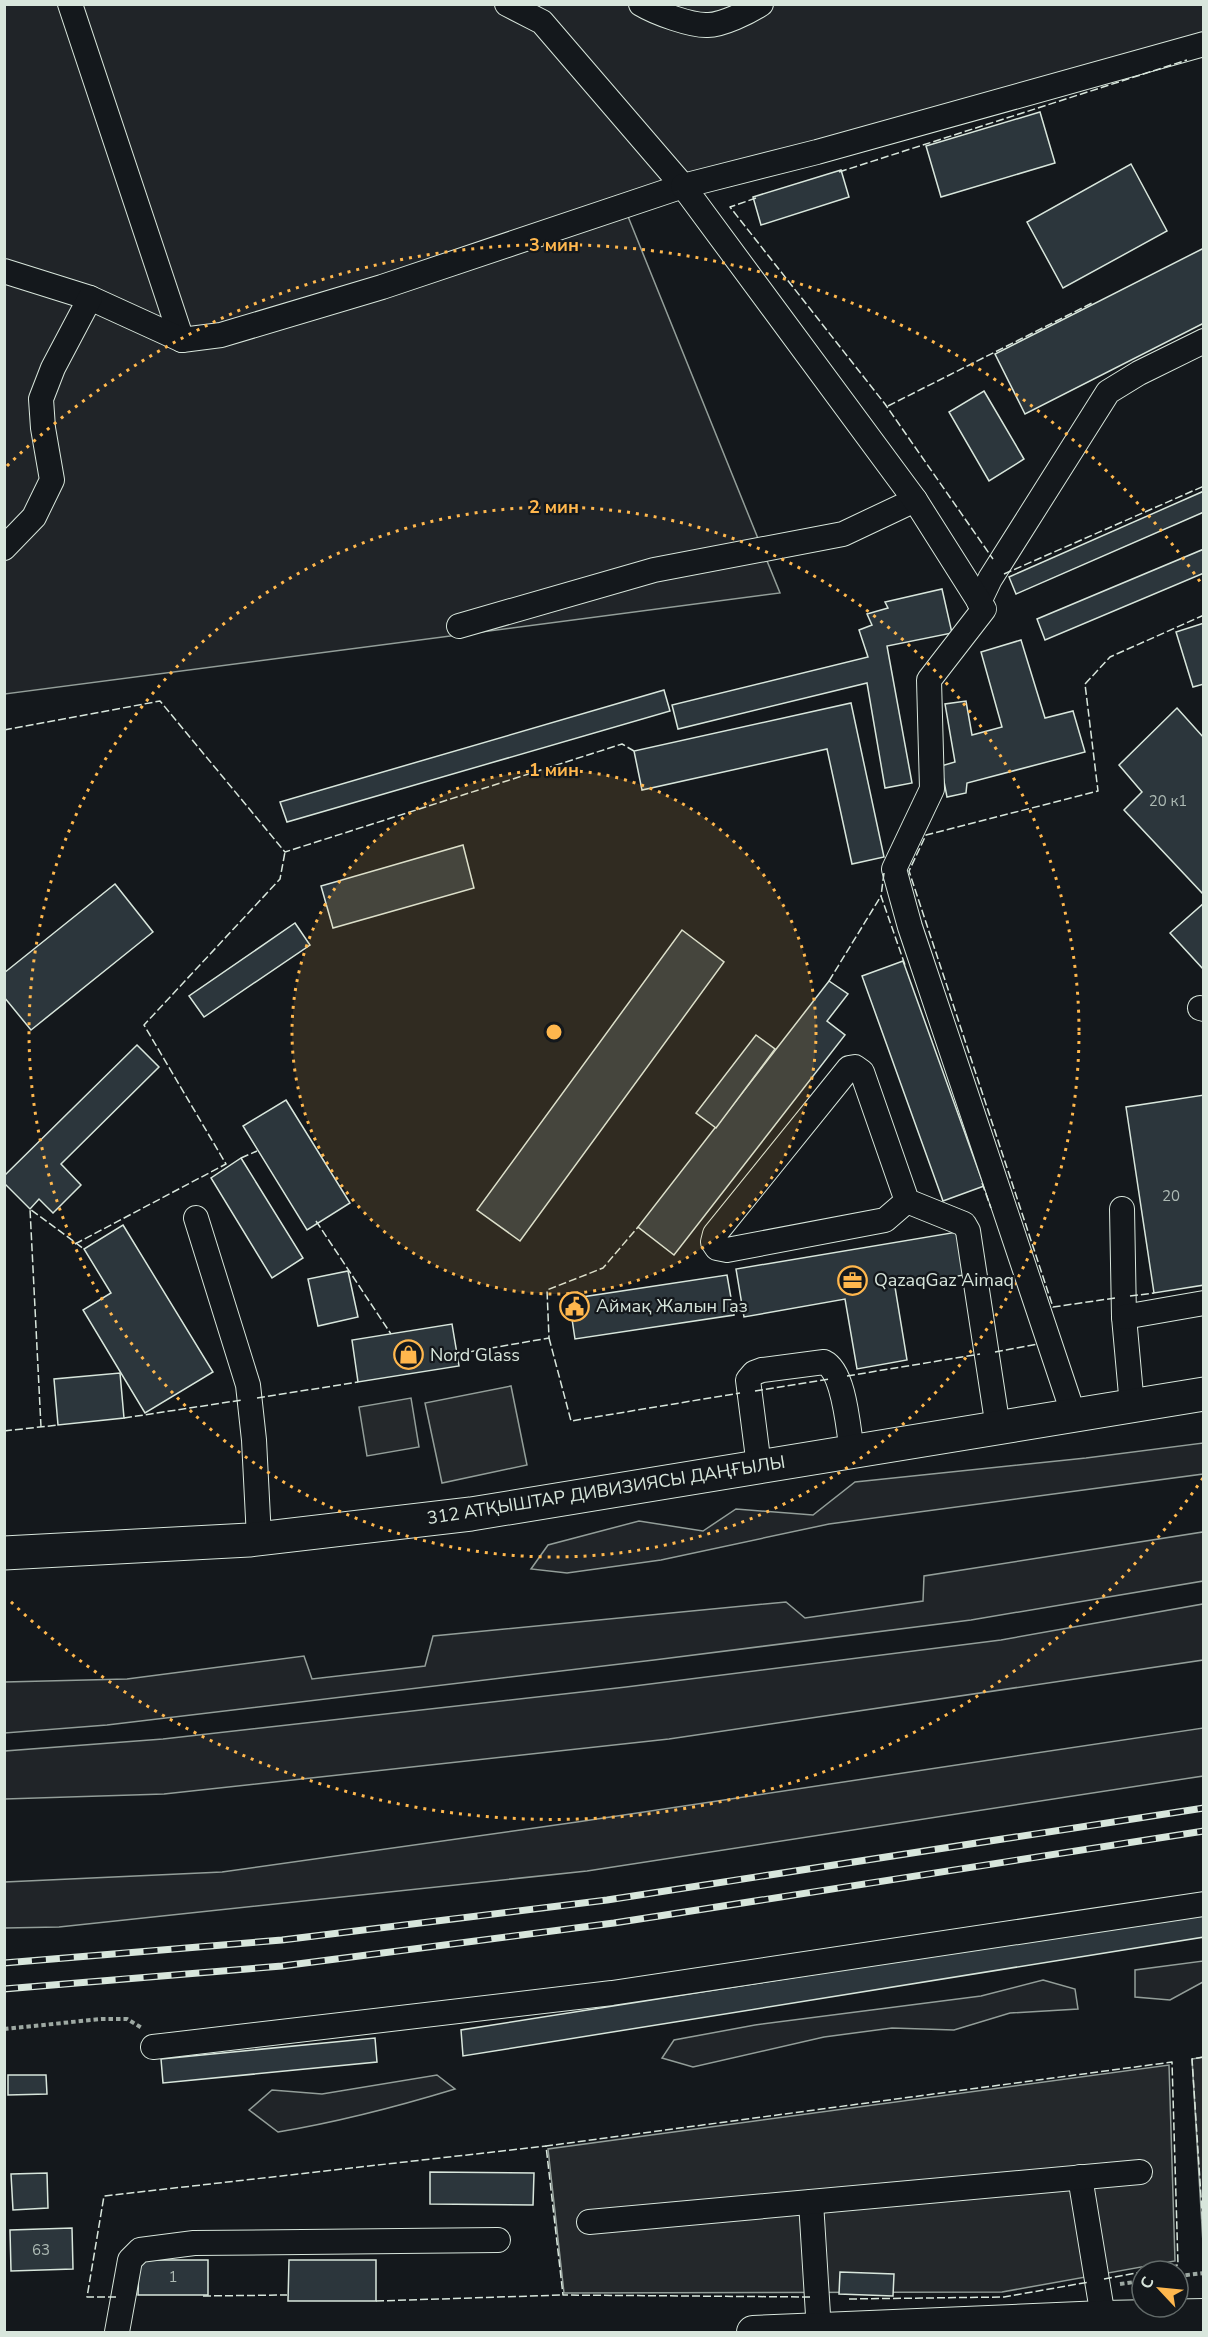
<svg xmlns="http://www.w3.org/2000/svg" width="1208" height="2337" font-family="'Nunito Sans',sans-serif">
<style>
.green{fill:#202428;stroke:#939e99;stroke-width:1.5}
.parking{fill:#24282b;stroke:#939e99;stroke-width:1.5}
.building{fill:#2c363c;stroke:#d8e6dc;stroke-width:1.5}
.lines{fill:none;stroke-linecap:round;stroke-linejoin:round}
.minor-casing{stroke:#d8e6dc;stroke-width:26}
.major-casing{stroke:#d8e6dc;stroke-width:34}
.highway-casing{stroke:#d8e6dc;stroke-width:35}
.path{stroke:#9da8a2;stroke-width:4;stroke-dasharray:4.5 3;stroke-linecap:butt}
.minor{stroke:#14181c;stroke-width:24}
.major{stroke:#14181c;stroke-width:32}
.highway{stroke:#14181c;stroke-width:33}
.rail-casing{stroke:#d8e6dc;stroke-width:7}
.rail{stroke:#14181c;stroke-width:4.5;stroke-dasharray:14;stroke-linecap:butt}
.fence{stroke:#d8e6dc;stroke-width:1.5;stroke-dasharray:8 3;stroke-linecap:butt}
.ring{fill:none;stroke:#ffb74d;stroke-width:3;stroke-dasharray:3 6}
.labels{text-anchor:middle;stroke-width:4.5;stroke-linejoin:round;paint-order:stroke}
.number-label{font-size:15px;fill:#adbab4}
.poi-label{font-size:18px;fill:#d8e6dc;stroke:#14181c;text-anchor:start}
.street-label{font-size:18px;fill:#d8e6dc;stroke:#14181c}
.centre{fill:#ffb74d;stroke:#14181c;stroke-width:3}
.ring-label{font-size:18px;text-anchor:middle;font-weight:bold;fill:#ffb74d;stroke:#14181c;stroke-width:4.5;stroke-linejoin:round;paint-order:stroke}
</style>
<rect width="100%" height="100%" fill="#14181c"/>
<g class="green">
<polygon points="1203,4 1204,36 627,214 780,593 5,694 4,5"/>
<polygon points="1203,1443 1203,1474 829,1524 661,1560 567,1573 531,1569 548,1545 639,1521 703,1531 736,1509 813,1515 855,1482 1086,1458"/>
<polygon points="1203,1532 1203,1581 971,1620 654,1660 107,1725 5,1733 5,1682 127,1679 304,1656 312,1679 425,1666 433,1636 786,1602 805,1618 923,1601 924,1576"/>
<polygon points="1203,1604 1203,1660 669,1739 164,1794 5,1799 5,1751 163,1739 626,1687 1001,1640"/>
<polygon points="1203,1728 1203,1776 587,1871 59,1927 5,1928 5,1882 222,1872 577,1822"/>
<polygon points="1203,1961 1203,1982 1170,2000 1135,1997 1135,1970"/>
<polygon points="1043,1980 1075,1989 1078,2009 1010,2013 954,2030 892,2028 824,2037 693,2067 662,2058 674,2040 755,2025 981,1996"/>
<path d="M437,2075l18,14c-59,18 -117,33 -177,43l-29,-22 23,-20 50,4z"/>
</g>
<g class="parking">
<polygon points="511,1386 527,1465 442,1483 425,1403"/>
<polygon points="411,1398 419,1447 367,1456 359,1407"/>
<polygon points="1203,2057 1204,2057 1203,2243 1192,2059"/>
<polygon points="1169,2065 1175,2261 1002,2292 564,2293 548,2149"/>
</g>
<g class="building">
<polygon points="1040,112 1055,163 941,197 926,146"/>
<polygon points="1131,164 1167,231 1063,288 1027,222"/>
<polygon points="841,170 849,197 761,225 753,197"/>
<polygon points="1204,248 1204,323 1025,414 995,354"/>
<polygon points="984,391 1024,459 989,481 949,412"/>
<polygon points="1204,491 1204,512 1016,594 1009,577"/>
<polygon points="1204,549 1204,573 1045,640 1037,619"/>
<polygon points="942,589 952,633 887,646 912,783 885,788 867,683 678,729 672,705 868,657 859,630 872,625 867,614 888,608 885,602"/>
<polygon points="1204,623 1204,684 1193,687 1176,632"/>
<polygon points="1021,640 1045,718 1073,711 1085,752 967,783 966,793 947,797 941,766 955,762 945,704 966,701 972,735 1002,727 981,652"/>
<polygon points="664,690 670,711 287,822 280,802"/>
<polygon points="851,703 884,857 852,864 827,749 642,790 634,751"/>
<polygon points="1177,708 1204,738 1204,895 1124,810 1142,792 1119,765"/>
<polygon points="463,845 474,888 333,928 321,886"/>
<polygon points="115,884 153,932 31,1030 4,997 4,973"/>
<polygon points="1204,903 1204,970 1170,933"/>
<polygon points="295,923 310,945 204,1017 189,996"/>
<polygon points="682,930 724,962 520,1241 477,1210"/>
<polygon points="903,961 984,1186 943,1201 862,976"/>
<polygon points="829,981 848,994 827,1021 845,1035 674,1255 638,1227"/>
<polygon points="756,1035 775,1049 716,1128 696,1113"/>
<polygon points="137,1045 159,1067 61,1164 81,1185 53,1213 39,1199 30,1209 4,1183 4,1176"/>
<polygon points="1204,1095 1204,1285 1154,1293 1126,1107"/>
<polygon points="286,1100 350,1203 307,1230 243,1126"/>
<polygon points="241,1158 303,1258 272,1278 211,1178"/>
<polygon points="123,1225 213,1372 145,1413 83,1310 111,1293 84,1249"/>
<polygon points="957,1232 964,1275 895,1287 907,1360 857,1369 845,1299 744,1317 736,1269"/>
<polygon points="348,1271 358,1317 318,1326 308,1279"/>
<polygon points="727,1275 734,1315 575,1339 569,1299"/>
<polygon points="452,1324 459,1366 358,1382 352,1340"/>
<polygon points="120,1373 124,1418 58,1425 54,1379"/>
<polygon points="1204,1913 1204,1937 463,2056 461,2030"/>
<polygon points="375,2038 377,2062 163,2083 161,2059"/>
<polygon points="8,2075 46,2075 47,2094 8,2095"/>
<polygon points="430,2172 534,2173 533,2205 430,2204"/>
<polygon points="47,2173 48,2208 13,2210 11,2174"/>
<polygon points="72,2228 73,2269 11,2271 10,2230"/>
<polygon points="139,2260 208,2260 208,2295 138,2295"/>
<polygon points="289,2260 376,2260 376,2301 288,2301"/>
<polygon points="840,2272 894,2274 893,2296 839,2294"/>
</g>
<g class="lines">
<defs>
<g id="minor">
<polyline points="70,4 182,340"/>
<path d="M641,4c15,9 51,22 67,21 14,0 41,-13 53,-21"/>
<polyline points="4,271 90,298 182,340 221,335 382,287 683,186 542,22 507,4"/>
<polyline points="4,548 34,517 52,480 43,428 41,399 53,368 90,298"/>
<polyline points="979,602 990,579 1108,392 1139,373 1204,341"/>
<polyline points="459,626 654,570 843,534 915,500"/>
<polyline points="1200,1008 1204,1009"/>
<polyline points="907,1201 885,1220 727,1250 717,1248 713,1242 715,1234 849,1068 855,1067 862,1072 907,1201 964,1224 968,1231 998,1428"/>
<polyline points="1122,1209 1124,1317 1132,1406"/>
<polyline points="196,1218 248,1385 254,1440 259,1538"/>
<polyline points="1124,1317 1204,1303"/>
<polyline points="1074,1416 910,927 894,869 932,789 929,680 984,609 915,500 683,186 817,152 1204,44"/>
<path d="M759,1466l-11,-86 6,-7 8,-3 62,-8c21,10 24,67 28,89"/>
<polyline points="153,2047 612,1993 1204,1904"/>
<polyline points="1080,2177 1103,2317"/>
<polyline points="811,2202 819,2331"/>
<polyline points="589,2222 1140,2172"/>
<polyline points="117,2332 130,2260 140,2250 194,2243 498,2240"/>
</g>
<polyline id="major" points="753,2332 1103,2317 1204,2315"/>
<polyline id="highway" points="4,1553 249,1540 471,1514 1204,1394"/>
</defs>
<use href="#minor" class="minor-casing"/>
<use href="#major" class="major-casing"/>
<use href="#highway" class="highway-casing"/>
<g class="path">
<polyline points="4,2029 101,2019 127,2019 142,2028"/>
<polyline points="1178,2276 1204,2273"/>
<polyline points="1120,2284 1142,2281"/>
</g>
<use href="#minor" class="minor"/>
<use href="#major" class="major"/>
<use href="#highway" class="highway"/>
<defs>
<g id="rail">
<polyline points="4,1963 282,1940 607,1900 1204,1808"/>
<polyline points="4,1989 282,1966 614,1923 1204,1831"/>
</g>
</defs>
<use href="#rail" class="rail-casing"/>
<use href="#rail" class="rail"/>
<g class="fence">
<polyline points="839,172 1187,60"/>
<polyline points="756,198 730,207 885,404 993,559"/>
<polyline points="888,406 1094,302"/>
<polyline points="1004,574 1204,486"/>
<polyline points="4,730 160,701 285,852 622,744 634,751"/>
<polyline points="884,873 881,896 905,965"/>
<polyline points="829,981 881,896"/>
<polyline points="241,1158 257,1151"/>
<polyline points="982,1183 991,1208"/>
<polyline points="316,1221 391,1334"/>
<polyline points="75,1244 226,1164 144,1025 280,879 285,852"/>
<polyline points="1130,1296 1154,1293"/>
<polyline points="1115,1298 1053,1307 909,871 926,835 1098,791 1085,684 1110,657 1204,615"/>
<polyline points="549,1338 571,1421 740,1393"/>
<polyline points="995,1352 1038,1344"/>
<polyline points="457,1354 549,1338 547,1290 603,1268 638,1227"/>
<polyline points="847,1376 980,1354"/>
<polyline points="755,1391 829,1379"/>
<polyline points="257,1398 358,1382"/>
<polyline points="124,1418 242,1400"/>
<polyline points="41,1427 30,1209 84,1249"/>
<polyline points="4,1431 58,1425"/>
<polyline points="1204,2057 1192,2059 1204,2243"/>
<polyline points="1104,2279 1142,2272"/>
<polyline points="203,2296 287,2295"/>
<polyline points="116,2297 87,2297 104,2196 546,2146"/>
<polyline points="810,2297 563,2295 546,2146 1172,2062 1178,2265 1146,2271"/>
<polyline points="849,2299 1004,2297 1089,2282"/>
<polyline points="376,2301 563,2295"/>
</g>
</g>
<circle cx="554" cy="1032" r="262" fill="#ffb74d" fill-opacity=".12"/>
<g class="ring">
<circle cx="554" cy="1032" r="262"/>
<circle cx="554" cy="1032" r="525"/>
<path d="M1203 1478A787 787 0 0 1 7 1598M7 466A787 787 0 0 1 1203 586"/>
</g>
<defs>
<symbol id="office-ring" viewBox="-11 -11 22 22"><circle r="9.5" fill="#14181c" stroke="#ffb74d" stroke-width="1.5"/><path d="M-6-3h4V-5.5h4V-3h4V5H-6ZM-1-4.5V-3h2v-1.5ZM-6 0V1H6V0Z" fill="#ffb74d"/></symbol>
<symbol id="civic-ring" viewBox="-11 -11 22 22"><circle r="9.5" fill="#14181c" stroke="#ffb74d" stroke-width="1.5"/><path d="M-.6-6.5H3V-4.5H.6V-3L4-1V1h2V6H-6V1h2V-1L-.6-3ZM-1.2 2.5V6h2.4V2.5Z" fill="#ffb74d"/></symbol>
<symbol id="shop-ring" viewBox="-11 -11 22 22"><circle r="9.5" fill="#14181c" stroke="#ffb74d" stroke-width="1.5"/><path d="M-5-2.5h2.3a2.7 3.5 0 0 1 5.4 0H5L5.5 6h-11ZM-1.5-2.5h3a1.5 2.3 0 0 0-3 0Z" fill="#ffb74d"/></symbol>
</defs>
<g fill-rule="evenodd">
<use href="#office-ring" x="836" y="1264" width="33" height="33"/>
<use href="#civic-ring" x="558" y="1290" width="33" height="33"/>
<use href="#shop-ring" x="392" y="1338" width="33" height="33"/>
</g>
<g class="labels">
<g class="number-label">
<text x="1168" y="806">20 к1</text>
<text x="1171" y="1201">20</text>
<text x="41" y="2255">63</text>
<text x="173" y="2282">1</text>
</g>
<g class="poi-label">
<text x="874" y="1286">QazaqGaz Aimaq</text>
<text x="596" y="1312">Аймақ Жалын Газ</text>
<text x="430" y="1361">Nord Glass</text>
</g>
<g class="street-label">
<text transform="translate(606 1490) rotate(-9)" y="6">312 АТҚЫШТАР ДИВИЗИЯСЫ ДАҢҒЫЛЫ</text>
</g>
</g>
<circle cx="554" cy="1032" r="9" class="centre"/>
<g class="ring-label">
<text x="554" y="251">3 мин</text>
<text x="554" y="513">2 мин</text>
<text x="554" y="776">1 мин</text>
</g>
<rect width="1208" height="2337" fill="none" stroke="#d8e6dc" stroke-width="12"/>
<g transform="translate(1160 2289) rotate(296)"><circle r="28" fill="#14181c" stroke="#626a69" stroke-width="1.5"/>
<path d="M0-4.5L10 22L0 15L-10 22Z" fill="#ffb74d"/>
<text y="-9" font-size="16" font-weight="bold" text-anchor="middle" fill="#d8e6dc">С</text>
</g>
</svg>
